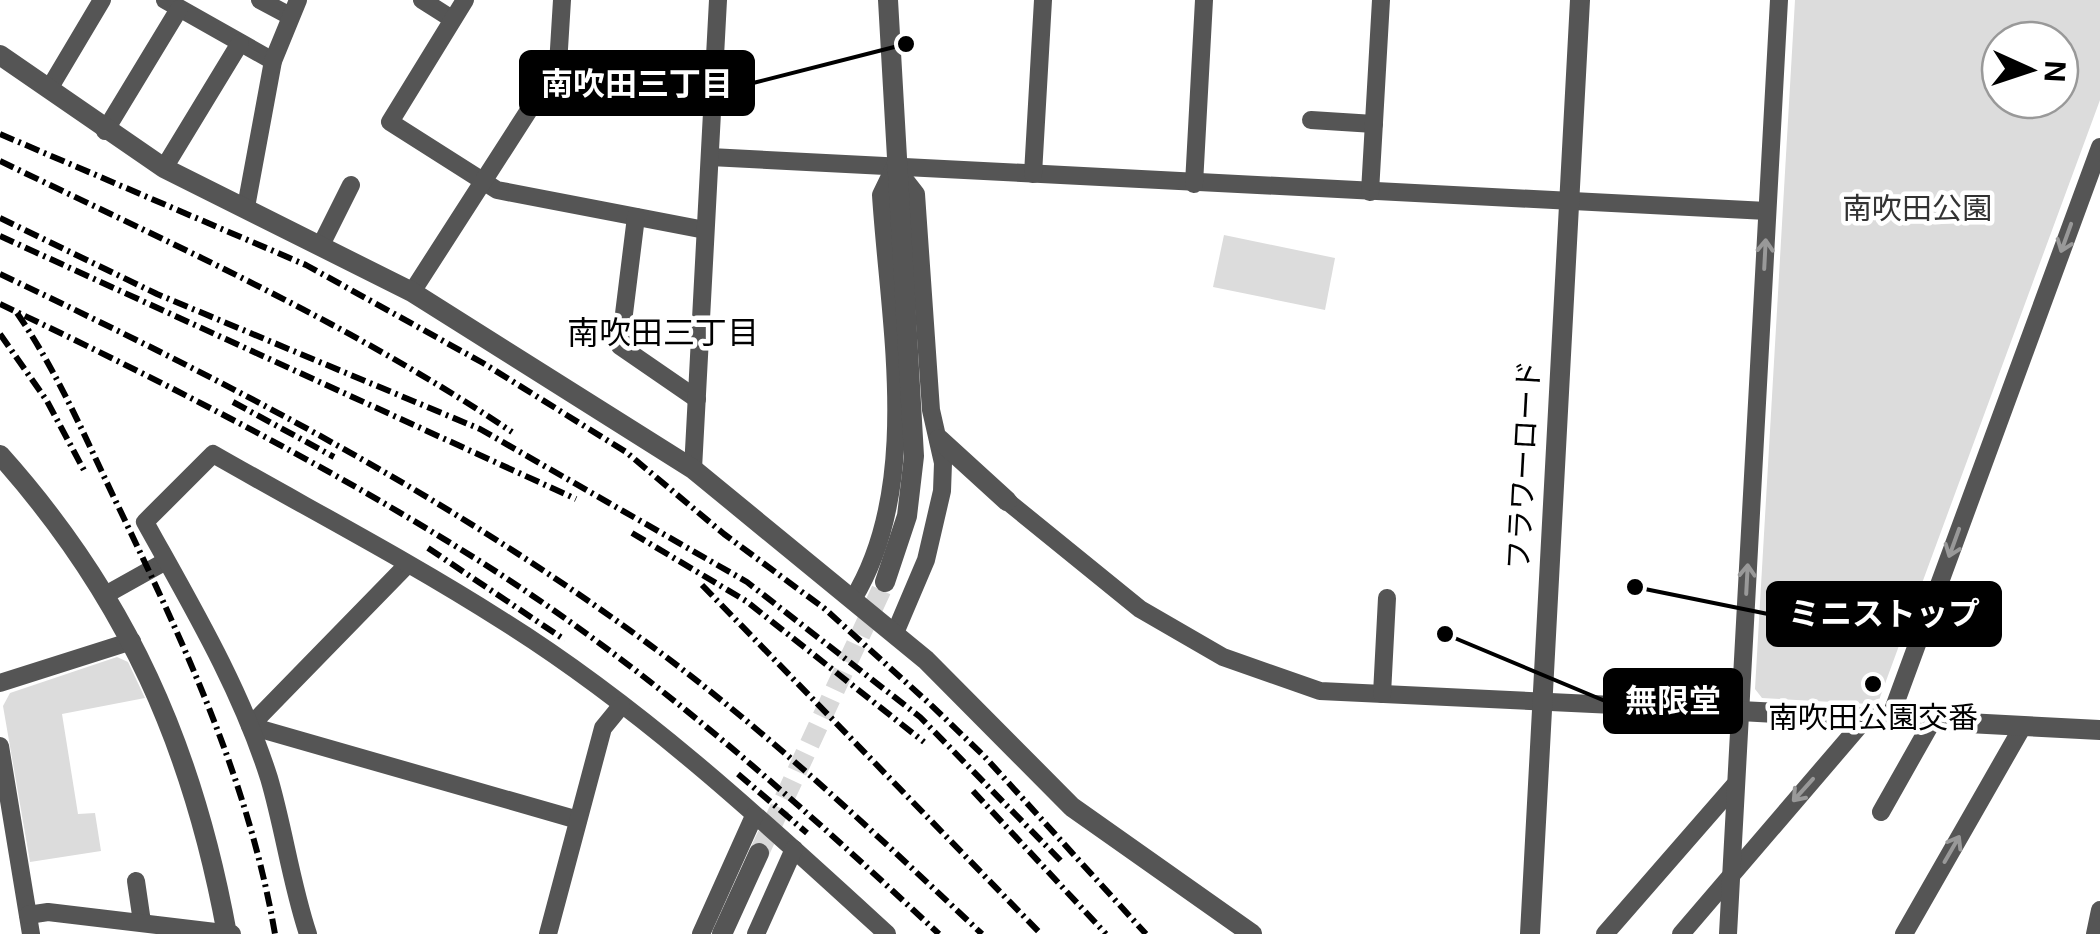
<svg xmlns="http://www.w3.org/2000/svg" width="2100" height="934" font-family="Inter,'Noto Sans JP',sans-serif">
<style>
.green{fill:#dcdcdc;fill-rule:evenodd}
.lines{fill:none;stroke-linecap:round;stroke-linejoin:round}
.tertiary-tunnel{stroke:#d9d9d9;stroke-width:20;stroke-dasharray:20 10;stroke-linecap:butt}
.minor{stroke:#555;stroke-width:18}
.tertiary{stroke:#555;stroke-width:20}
.rail{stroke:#000;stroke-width:6;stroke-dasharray:15 5 2.5 5;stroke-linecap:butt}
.oneway{stroke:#999}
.poi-dot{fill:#000;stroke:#fff;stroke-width:4}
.labels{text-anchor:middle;stroke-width:9;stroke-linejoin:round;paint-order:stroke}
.park-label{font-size:30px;fill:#333;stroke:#fff}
.street-label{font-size:30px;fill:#000;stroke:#fff}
.poi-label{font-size:30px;fill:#000;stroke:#fff}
.neighbourhood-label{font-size:32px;fill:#000;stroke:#fff}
.leader{fill:none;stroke:#000;stroke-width:4}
.callout-dot{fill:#000;stroke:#fff;stroke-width:4}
.callout{fill:#000;stroke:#000;stroke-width:4}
.callout-label{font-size:32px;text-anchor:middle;font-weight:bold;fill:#fff}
</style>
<rect width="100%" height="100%" fill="#fff"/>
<g class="green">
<path d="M1795,0h305v100l-221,600 -10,4 -107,-6 -7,-9zM2000,40h60v60h-60z"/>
<polygon points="1224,235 1335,258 1325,310 1213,287"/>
<polygon points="117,657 128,662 145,698 62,714 78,814 95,813 101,851 30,862 3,706 10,693"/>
</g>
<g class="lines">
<polyline class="tertiary-tunnel" points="759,853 885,582"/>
<g class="minor">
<polyline points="165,0 273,61"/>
<polyline points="260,0 290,16"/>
<polyline points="422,0 452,19"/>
<polyline points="465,0 390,122 497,190 705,230"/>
<polyline points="49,89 102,0"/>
<polyline points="1311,120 1374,124"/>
<polyline points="105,131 179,9"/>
<polyline points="710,157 1767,211"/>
<polyline points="164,168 240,43"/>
<polyline points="1033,174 1043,0"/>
<polyline points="1194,184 1204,0"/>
<polyline points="1370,192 1381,0"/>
<polyline points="246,207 273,61 298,0"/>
<polyline points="636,217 620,346 697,399"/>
<polyline points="321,245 351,185"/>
<polyline points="412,292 558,65 562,0"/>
<polyline points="693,469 718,0"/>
<polyline points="1007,501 1140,609 1223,657 1320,691 1740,711"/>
<polyline points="407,565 250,726 578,820"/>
<polyline points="107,594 166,561"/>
<path d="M853,599c70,-114 36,-277 28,-404l14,-29"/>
<polyline points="895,633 926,560 942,491 943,463 931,410 916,194 895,167"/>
<polyline points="0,683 132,641"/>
<polyline points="1382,694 1387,598"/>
<polyline points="1890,718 2100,147"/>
<polyline points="0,746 31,934"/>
<polyline points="1881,812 1933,720"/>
<polyline points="136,881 142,922"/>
<polyline points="28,915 48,912 232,934"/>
<path d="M308,934c-17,-51 -24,-105 -39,-156 -29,-91 -78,-173 -124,-256l68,-68c96,55 196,107 290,167 139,87 264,203 384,313"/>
<polyline points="548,934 603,728 621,706"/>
<polyline points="701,934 754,816"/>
<polyline points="756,934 794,849"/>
<polyline points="1605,934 1734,786"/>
<polyline points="1681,934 1867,717"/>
<polyline points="1728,934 1779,0"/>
<polyline points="1904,934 2023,726"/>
<polyline points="2095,934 2100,910"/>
</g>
<g class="tertiary">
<polyline points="0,55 164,168 412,292 693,469 926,660 1072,807 1252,934"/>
<polyline points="939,439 1007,501"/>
<path d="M0,455c127,142 193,292 227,479"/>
<polyline points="885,582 907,516 914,456 888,0"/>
<polyline points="1740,711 2100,730"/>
<polyline points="722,934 759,853"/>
<polyline points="1530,934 1580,0"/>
</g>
<g class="rail">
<polyline points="0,134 306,265 483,363 626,452 724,534 825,609 930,704 984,756 1146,934"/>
<path d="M0,161c174,84 351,163 512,271"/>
<polyline points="0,218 157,294 480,429 747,582 920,717 1062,862"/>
<polyline points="0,236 576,499"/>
<path d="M0,274c230,109 445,220 650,371 118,87 226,189 332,289"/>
<path d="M0,304c164,78 327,161 481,258 164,103 317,240 458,372"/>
<path d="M17,313c42,61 70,129 102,195 66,138 130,274 156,426"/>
<polyline points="0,334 47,401 86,474"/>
<polyline points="233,402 334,457"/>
<polyline points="632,533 746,601 924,742"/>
<polyline points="428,548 565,640"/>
<polyline points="702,585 1041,934"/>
<polyline points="738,774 807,833"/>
<polyline points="973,791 1106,934"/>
</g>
</g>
<defs><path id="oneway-shaft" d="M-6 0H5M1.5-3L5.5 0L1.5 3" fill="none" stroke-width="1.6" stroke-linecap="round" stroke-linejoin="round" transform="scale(2.5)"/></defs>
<g class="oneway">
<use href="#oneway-shaft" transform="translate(2066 238) rotate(110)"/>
<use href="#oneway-shaft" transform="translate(1765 254) rotate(-87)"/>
<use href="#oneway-shaft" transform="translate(1954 543) rotate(110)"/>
<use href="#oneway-shaft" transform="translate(1747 579) rotate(-87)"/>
<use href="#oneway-shaft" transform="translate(1803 790) rotate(132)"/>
<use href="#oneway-shaft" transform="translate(1952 849) rotate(-60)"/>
</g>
<circle class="poi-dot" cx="1873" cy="684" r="10"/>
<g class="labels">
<g class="park-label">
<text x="1917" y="219">南吹田公園</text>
</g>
<g class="street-label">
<text transform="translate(1524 465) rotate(-87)" y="10">フラワーロード</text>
</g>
<g class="poi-label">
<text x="1873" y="728">南吹田公園交番</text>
</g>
<g class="neighbourhood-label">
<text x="663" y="344">南吹田三丁目</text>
</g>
</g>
<path class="leader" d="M906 44L753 83M1635 587L1768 614M1445 634L1605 701"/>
<g class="callout-dot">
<circle cx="906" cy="44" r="10"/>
<circle cx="1635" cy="587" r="10"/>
<circle cx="1445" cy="634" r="10"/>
</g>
<g class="callout">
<rect x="521" y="52" width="232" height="62" rx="10"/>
<rect x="1768" y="583" width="232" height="62" rx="10"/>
<rect x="1605" y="670" width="136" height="62" rx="10"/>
</g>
<g class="callout-label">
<text x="637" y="95">南吹田三丁目</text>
<text x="1884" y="625">ミニストップ</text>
<text x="1673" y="712">無限堂</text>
</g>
<g transform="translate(2030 70) rotate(93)"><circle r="48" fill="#ffffff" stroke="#999999" stroke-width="2.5"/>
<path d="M0-8L18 38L0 25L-18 38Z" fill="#000000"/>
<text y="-15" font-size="28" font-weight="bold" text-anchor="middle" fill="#000000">N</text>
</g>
</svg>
